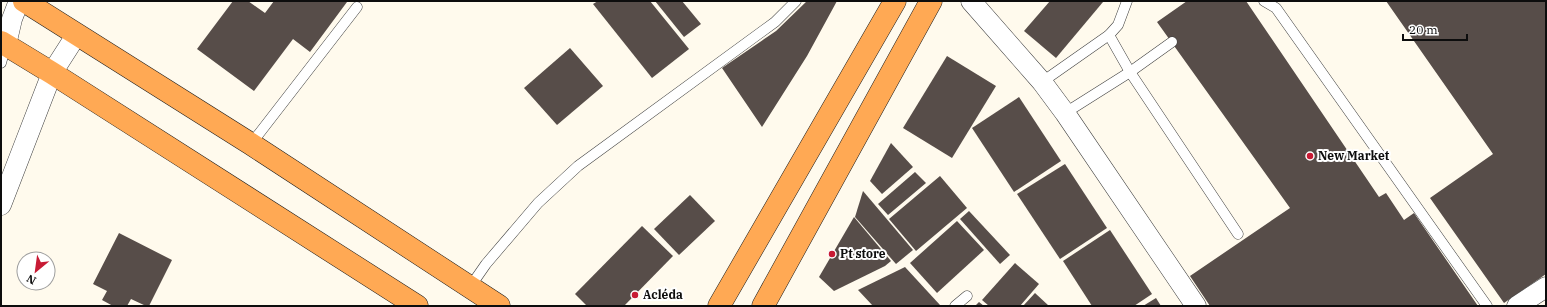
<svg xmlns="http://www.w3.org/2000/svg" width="1547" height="307" font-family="'IBM Plex Serif',serif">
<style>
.building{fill:#574d49}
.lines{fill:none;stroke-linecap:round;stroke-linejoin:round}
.service-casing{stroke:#404040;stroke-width:11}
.minor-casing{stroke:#404040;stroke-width:21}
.trunk-casing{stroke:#1e1e1e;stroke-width:23}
.service{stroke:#fff;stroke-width:10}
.minor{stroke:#fff;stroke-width:20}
.trunk{stroke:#ffa954;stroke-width:22}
.poi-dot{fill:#c81a34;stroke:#fff;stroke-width:1.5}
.labels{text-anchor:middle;stroke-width:4;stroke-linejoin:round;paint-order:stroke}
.poi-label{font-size:12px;font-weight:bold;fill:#0d0d0d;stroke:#fff;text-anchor:start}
</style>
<rect width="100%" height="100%" fill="#fffaed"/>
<g class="building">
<polygon points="233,1 248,1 265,13 274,1 346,1 347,2 310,52 293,39 254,91 197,49"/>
<polygon points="598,1 650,1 689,49 652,78 593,4"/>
<polygon points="655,1 682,1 701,24 684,37"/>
<polygon points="807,1 837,1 807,56 762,127 722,68 776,31"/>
<polygon points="1050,1 1101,1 1103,2 1056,58 1024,31"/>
<polygon points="1187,1 1246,1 1379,197 1386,193 1404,220 1414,213 1478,306 1210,306 1190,276 1290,208 1157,22"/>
<polygon points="1386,1 1546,1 1546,274 1504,303 1430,198 1493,154"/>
<polygon points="570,48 603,86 557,125 524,88"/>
<polygon points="947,56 996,86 952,158 903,128"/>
<polygon points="1019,97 1061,161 1014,192 972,128"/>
<polygon points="891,143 913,167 882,194 870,181"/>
<polygon points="1065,164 1107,228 1060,259 1017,194"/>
<polygon points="915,172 926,183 888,215 878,204"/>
<polygon points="940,176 967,208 916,251 889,219"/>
<polygon points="863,191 913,250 896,264 855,217"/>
<polygon points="690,195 715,221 679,255 654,229"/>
<polygon points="969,211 1010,255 1000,264 960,219"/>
<polygon points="854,217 891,261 885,266 834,291 819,277"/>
<polygon points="957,221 984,250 937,293 910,263"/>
<polygon points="642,226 673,256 624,306 587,306 575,294"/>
<polygon points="1110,230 1152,294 1134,306 1092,306 1063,261"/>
<polygon points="119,233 172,260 149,306 146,306 131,299 127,306 113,306 102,300 107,291 93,284"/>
<polygon points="1015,263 1039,284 1020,306 989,306 982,300"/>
<polygon points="905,267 940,305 938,306 873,306 858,290"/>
<polygon points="1035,293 1049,306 1023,306"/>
<polygon points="1156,298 1161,306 1143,306"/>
<polygon points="979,302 984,306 975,306"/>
</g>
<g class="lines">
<defs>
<g id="service">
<polyline points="1264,1 1276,8 1487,306"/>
<polyline points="1109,35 1130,72 1238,234"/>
<polyline points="1,63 6,45"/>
<polyline points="1042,82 1109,35 1118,25 1127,1"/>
<polyline points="1065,113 1130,72 1172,42"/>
<polyline points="251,144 357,7"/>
<polyline points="470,287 486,264 538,203 578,166 775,22 796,1"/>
<polyline points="955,306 967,296"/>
</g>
<g id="minor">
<polyline points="971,1 1042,82 1065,113 1196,306"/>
<polyline points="6,45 12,19 19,1"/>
<polyline points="1,205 52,73 77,34"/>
<polyline points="1517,306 1546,287"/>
</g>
<g id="trunk">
<polyline points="24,1 251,144 499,306"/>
<polyline points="1,42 52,73 417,306"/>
<polyline points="719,306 895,1"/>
<polyline points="763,306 931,1"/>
</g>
</defs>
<use href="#service" class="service-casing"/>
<use href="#minor" class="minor-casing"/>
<use href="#trunk" class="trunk-casing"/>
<use href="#service" class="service"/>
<use href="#minor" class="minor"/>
<use href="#trunk" class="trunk"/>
</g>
<g class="poi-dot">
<circle cx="1310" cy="156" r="4"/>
<circle cx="832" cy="254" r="4"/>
<circle cx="635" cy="295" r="4"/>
</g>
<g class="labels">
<g class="poi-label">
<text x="1318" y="160">New Market</text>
<text x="840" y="258">Pt store</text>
<text x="643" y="299">Acléda</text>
</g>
</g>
<rect width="1547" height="307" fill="none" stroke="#0d0d0d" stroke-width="4"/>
<g transform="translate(36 271) rotate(209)"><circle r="19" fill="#ffffff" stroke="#9e9e9e"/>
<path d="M0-3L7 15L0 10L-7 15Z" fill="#c81a34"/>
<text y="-6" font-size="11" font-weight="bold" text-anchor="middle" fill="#0d0d0d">N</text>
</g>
<path d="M1403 34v6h64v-6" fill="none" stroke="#0d0d0d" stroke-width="2"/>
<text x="1409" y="34" font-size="12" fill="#0d0d0d" stroke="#ffffff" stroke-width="3" paint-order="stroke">20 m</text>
</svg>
